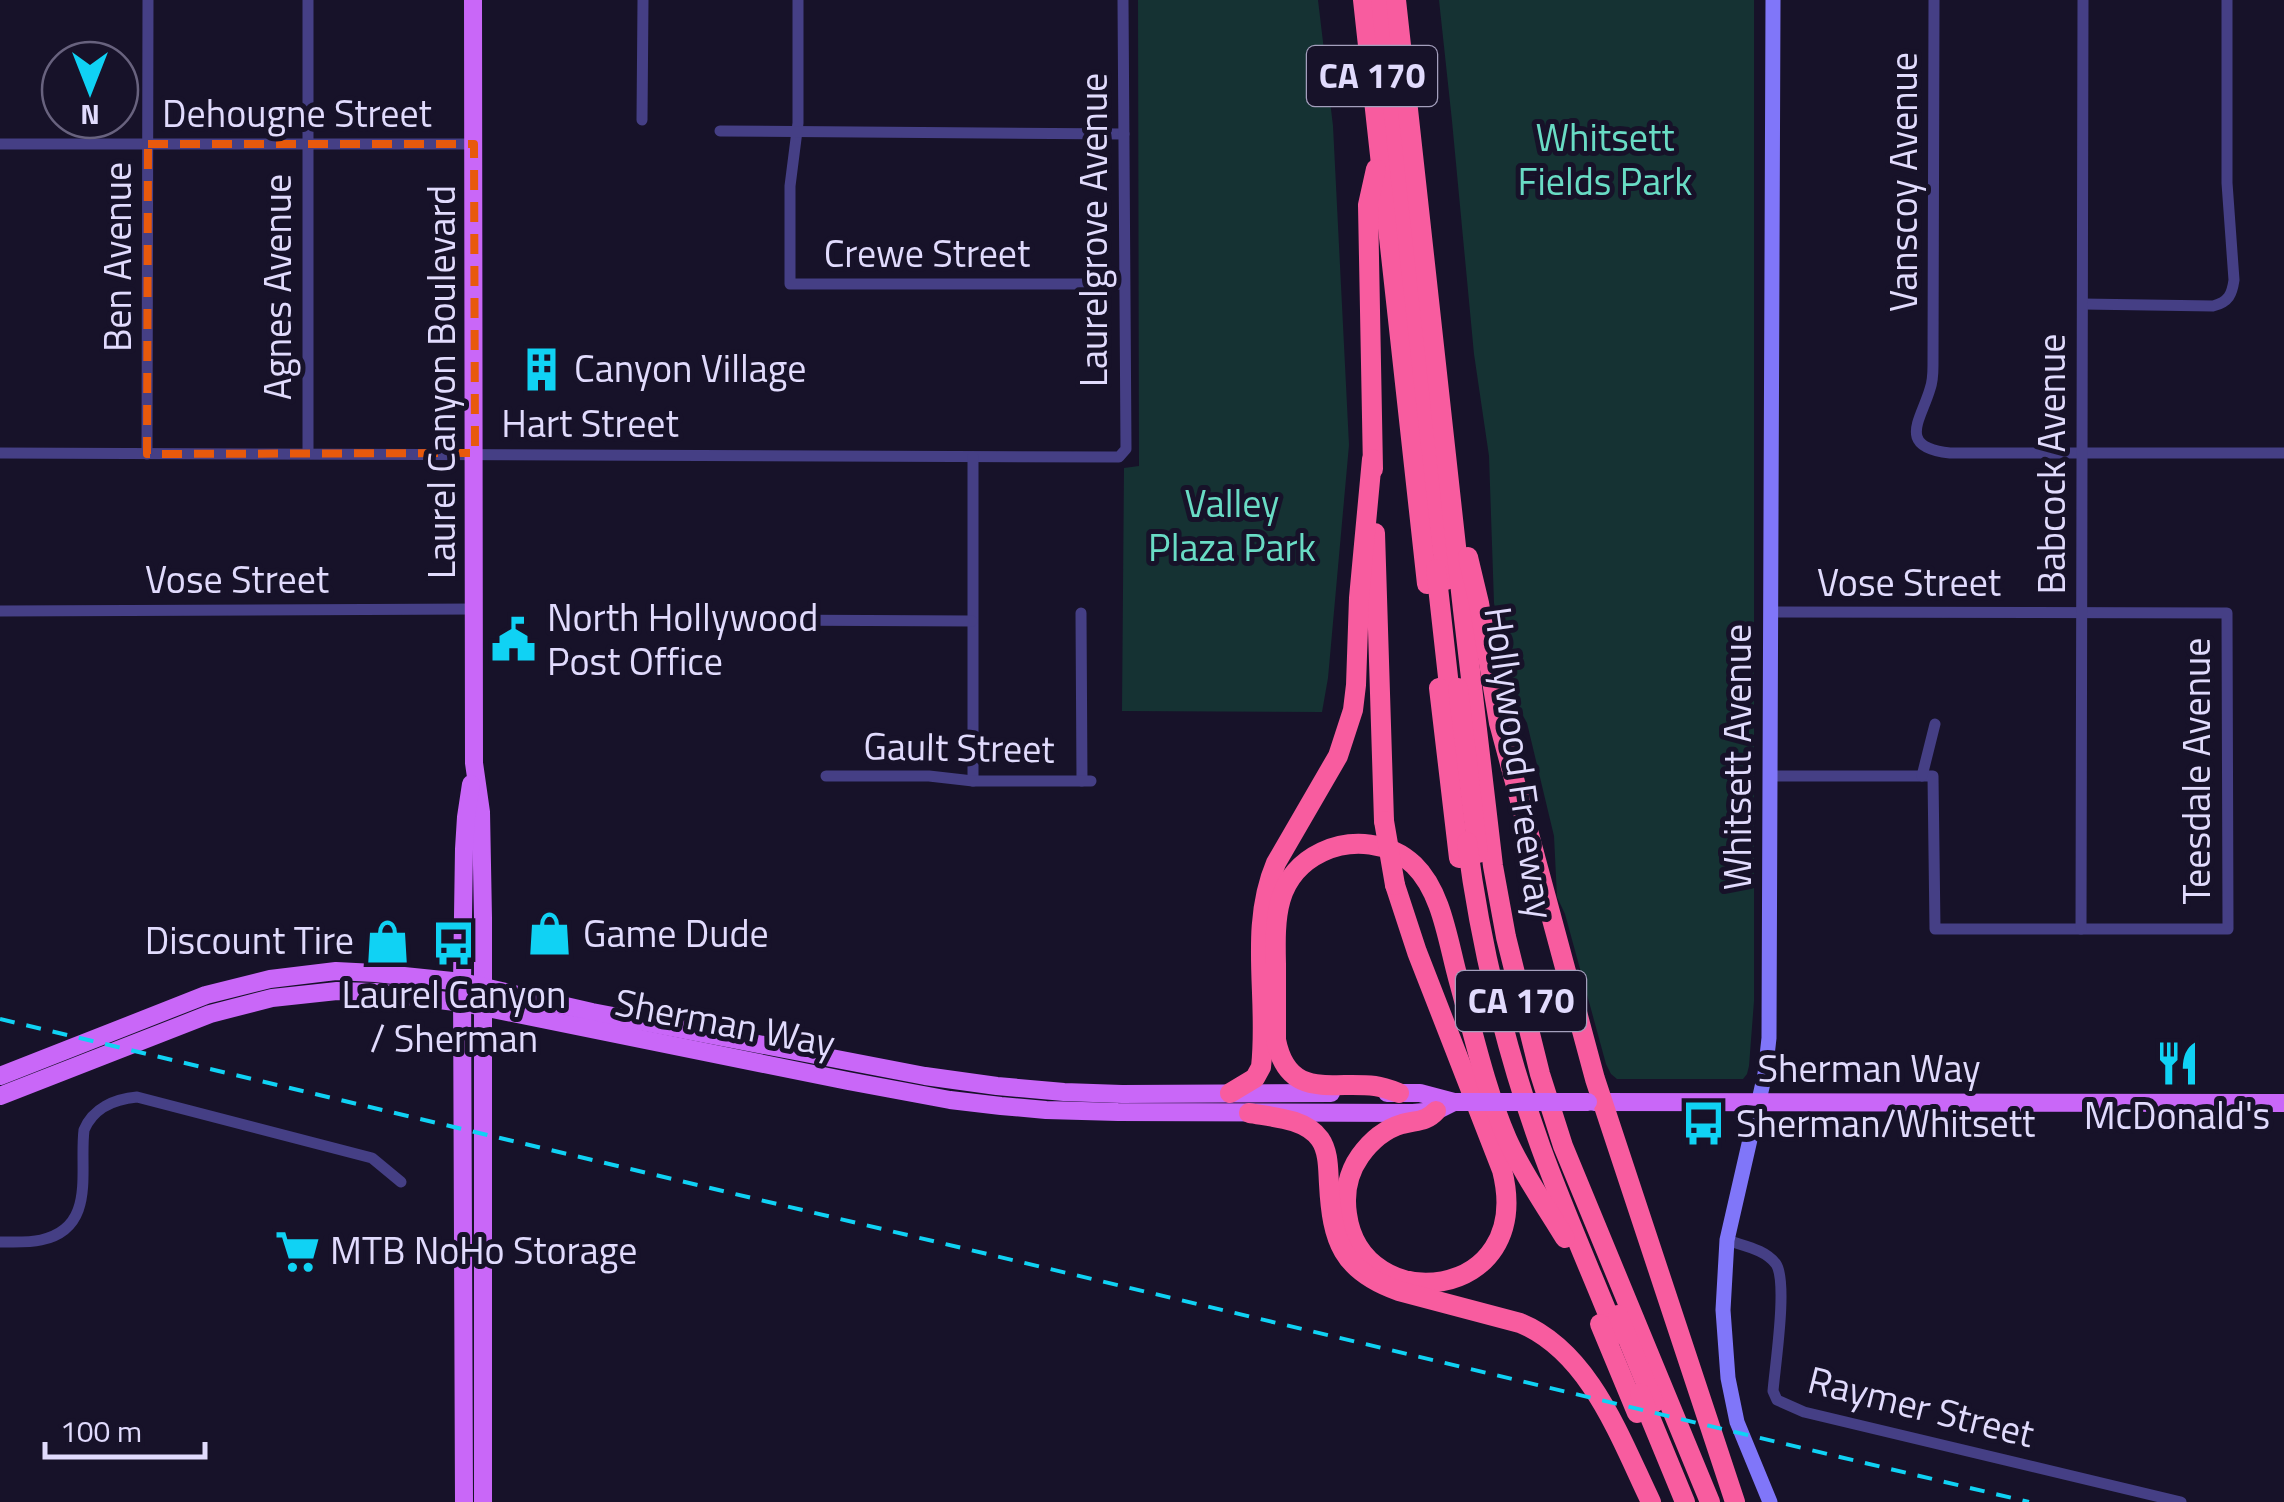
<svg xmlns="http://www.w3.org/2000/svg" width="2284" height="1502" font-family="'Titillium Web',sans-serif">
<style>
.green{fill:#153233}
.lines{fill:none;stroke-linecap:round;stroke-linejoin:round}
.street{stroke:#453f85;stroke-width:11}
.secondary{stroke:#8076f9;stroke-width:15}
.primary{stroke:#c967f8;stroke-width:18}
.highway{stroke:#f85c9f;stroke-width:20}
.rail{stroke:#10d2f4;stroke-width:4;stroke-dasharray:15 12;stroke-linecap:butt}
.primary-bridge{stroke:#c967f8;stroke-width:18}
.highway-bridge{stroke:#f85c9f;stroke-width:20}
.marked{fill:none;stroke:#e8590c;stroke-width:8;stroke-dasharray:20 12;stroke-linejoin:round}
.labels{text-anchor:middle;stroke-width:10;stroke-linejoin:round;paint-order:stroke}
.shield{fill:#171229;stroke:#a49fbd;stroke-width:2.5}
.shield-label{font-size:35px;font-weight:bold;fill:#e1dbfd}
.street-label{font-size:38px;fill:#e1dbfd;stroke:#171229}
.park-label{font-size:38px;fill:#69dcc5;stroke:#171229}
.poi-label{font-size:38px;fill:#e1dbfd;stroke:#171229;text-anchor:start}
</style>
<rect width="100%" height="100%" fill="#171229"/>
<g class="green">
<polygon points="1138,0 1318,0 1333,126 1349,445 1328,678 1322,712 1122,711 1124,468 1139,466"/>
<polygon points="1439,0 1754,0 1754,1001 1749,1066 1747,1074 1743,1079 1617,1079 1611,1074 1606,1064 1565,914 1557,897 1554,836 1527,723 1511,693 1494,603 1489,456 1474,354 1452,121"/>
</g>
<g class="lines">
<g class="street">
<polyline points="308,0 308,453"/>
<polyline points="798,0 798,123 790,186 790,284 1124,284"/>
<path d="M1934,0l-1,365c0,8 0,16 -3,24 -9,31 -34,58 20,64h334"/>
<polyline points="642,120 643,0"/>
<polyline points="720,131 1124,134"/>
<polyline points="0,144 474,144"/>
<path d="M2083,304l130,2c16,-4 19,-12 21,-26l-7,-97v-183"/>
<polyline points="0,453 1119,457 1126,449 1123,0"/>
<polyline points="147,454 148,0"/>
<polyline points="973,457 973,781"/>
<polyline points="0,611 475,609"/>
<polyline points="1772,612 2227,613 2228,929 1935,929 1933,776 1772,776"/>
<polyline points="1081,613 1082,781"/>
<polyline points="755,620 972,621"/>
<polyline points="826,776 929,776 973,781 1091,781"/>
<polyline points="1922,776 1935,724"/>
<polyline points="2081,929 2083,0"/>
<path d="M1727,1240c16,6 38,9 49,24 12,18 -1,102 -3,127l4,9 27,12 377,90"/>
<path d="M0,1242c13,0 28,1 41,-2 56,-12 38,-69 43,-110 9,-22 31,-31 53,-33l235,61 29,24"/>
</g>
<polyline class="secondary" points="1770,1502 1737,1422 1728,1378 1723,1310 1727,1240 1765,1074 1769,1038 1773,0"/>
<g class="primary">
<polyline points="473,0 474,763 481,812 483,918 483,1502"/>
<polyline points="0,1076 206,995 270,979 336,971 375,973 462,982 592,1012 925,1076 997,1086 1064,1092 1122,1094 1331,1093"/>
<polyline points="1387,1093 1420,1093 1454,1102"/>
<polyline points="0,1096 210,1014 272,998 337,991 375,992 463,1003 848,1081 950,1100 1001,1106 1046,1110 1118,1112 1413,1113 1436,1111 1454,1102"/>
<polyline points="1594,1102 2284,1103"/>
<polyline points="464,1502 462,982 464,849 466,817 471,784"/>
</g>
<g class="highway">
<polyline points="1363,0 1427,584"/>
<polyline points="1381,0 1446,580"/>
<polyline points="1396,0 1463,610 1493,866 1506,937 1540,1074 1563,1146 1710,1502"/>
<polyline points="1373,469 1368,205 1376,169"/>
<polyline points="1375,533 1384,821"/>
<polyline points="1468,557 1479,603 1499,723 1595,1079 1735,1502"/>
<polyline points="1436,569 1451,704"/>
<polyline points="1439,688 1459,858"/>
<polyline points="1458,688 1478,853"/>
<path d="M1467,842c13,101 39,210 74,306 23,63 50,124 75,186"/>
<path d="M1395,885l22,67 85,218c34,133 -141,149 -155,44 -3,-20 1,-41 13,-58 10,-14 25,-27 42,-32 15,-4 24,-2 34,-13"/>
<path d="M1230,1093l25,-15 6,-11c8,-69 -13,-138 15,-204l62,-107 15,-46 3,-25 3,-87 13,-139"/>
<path d="M1399,1093c-8,-3 -16,-6 -24,-7 -44,-5 -87,14 -99,-46 0,-25 0,-51 0,-76 -1,-45 -2,-89 46,-112 30,-14 68,-10 92,13 28,27 34,77 44,113 15,54 27,110 49,161 15,34 39,67 58,99"/>
<path d="M1249,1113c22,4 56,5 71,26 9,13 8,31 9,45 3,57 13,87 70,107l121,32c70,29 100,115 131,179"/>
<polyline points="1618,1315 1654,1403"/>
<polyline points="1600,1324 1637,1413"/>
<polyline points="1640,1393 1685,1502"/>
</g>
<polyline class="rail" points="0,1019 2029,1502"/>
<polyline class="primary-bridge" points="1454,1102 1588,1102"/>
<polyline class="highway-bridge" points="1384,821 1395,885"/>
</g>
<path class="marked" d="M148,144h326l1,309 -328,1z"/>
<defs>
<symbol id="building-bare" viewBox="-9 -9 18 18"><path d="M-4-6H4V6H1V3H-1V6H-4ZM-2.5-4.3h1.7v1.8h-1.7ZM.8-4.3h1.7v1.8H.8ZM-2.5-1h1.7V.8h-1.7ZM.8-1h1.7V.8H.8Z" fill="#10d2f4" stroke="#171229" stroke-width="2.5" paint-order="stroke"/></symbol>
<symbol id="civic-bare" viewBox="-9 -9 18 18"><path d="M-.6-6.5H3V-4.5H.6V-3L4-1V1h2V6H-6V1h2V-1L-.6-3ZM-1.2 2.5V6h2.4V2.5Z" fill="#10d2f4" stroke="#171229" stroke-width="2.5" paint-order="stroke"/></symbol>
<symbol id="shop-bare" viewBox="-9 -9 18 18"><path d="M-5-2.5h2.3a2.7 3.5 0 0 1 5.4 0H5L5.5 6h-11ZM-1.5-2.5h3a1.5 2.3 0 0 0-3 0Z" fill="#10d2f4" stroke="#171229" stroke-width="2.5" paint-order="stroke"/></symbol>
<symbol id="bus-bare" viewBox="-9 -9 18 18"><path d="M-5-6H5V4H4V6H2V4H-2V6H-4V4H-5ZM-3.5-4V0h7V-4ZM-3.5 1.2v1.5H-2V1.2ZM2 1.2v1.5H3.5V1.2Z" fill="#10d2f4" stroke="#171229" stroke-width="2.5" paint-order="stroke"/></symbol>
<symbol id="restaurant-bare" viewBox="-9 -9 18 18"><path d="M-5-6h1v4h1v-4h1v4h1v-4h1v5L-1.5 .5V6h-2V.5L-5-1ZM5-6V6H3V1.5H1.5Q1.5-4 5-6Z" fill="#10d2f4" stroke="#171229" stroke-width="2.5" paint-order="stroke"/></symbol>
<symbol id="supermarket-bare" viewBox="-9 -9 18 18"><path d="M-6-5.5h2.5l.6 2H6L4.5 2H-2.5L-4.4-4H-6ZM-1.5 3.2a1.3 1.3 0 1 0 .1 0ZM3 3.2a1.3 1.3 0 1 0 .1 0Z" fill="#10d2f4" stroke="#171229" stroke-width="2.5" paint-order="stroke"/></symbol>
</defs>
<g fill-rule="evenodd">
<use href="#building-bare" x="510" y="338" width="63" height="63"/>
<use href="#civic-bare" x="482" y="608" width="63" height="63"/>
<use href="#shop-bare" x="518" y="902" width="63" height="63"/>
<use href="#shop-bare" x="356" y="910" width="63" height="63"/>
<use href="#bus-bare" x="422" y="912" width="63" height="63"/>
<use href="#restaurant-bare" x="2146" y="1032" width="63" height="63"/>
<use href="#bus-bare" x="1672" y="1092" width="63" height="63"/>
<use href="#supermarket-bare" x="266" y="1220" width="63" height="63"/>
</g>
<g class="labels">
<g class="shield">
<rect x="1307" y="46" width="130" height="60" rx="8"/>
<rect x="1456" y="971" width="130" height="60" rx="8"/>
</g>
<g class="shield-label">
<text x="1372" y="88">CA 170</text>
<text x="1521" y="1013">CA 170</text>
</g>
<g class="street-label">
<text x="297" y="127">Dehougne Street</text>
<text transform="translate(1904 182) rotate(-90)" y="13">Vanscoy Avenue</text>
<text transform="translate(1094 230) rotate(-90)" y="13">Laurelgrove Avenue</text>
<text x="927" y="267">Crewe Street</text>
<text transform="translate(118 257) rotate(-90)" y="13">Ben Avenue</text>
<text transform="translate(278 287) rotate(-90)" y="13">Agnes Avenue</text>
<text transform="translate(442 382) rotate(-90)" y="13">Laurel Canyon Boulevard</text>
<text x="590" y="437">Hart Street</text>
<text transform="translate(2052 464) rotate(-90)" y="13">Babcock Avenue</text>
<text x="237" y="593">Vose Street</text>
<text x="1909" y="596">Vose Street</text>
<text transform="translate(959 748) rotate(1)" y="13">Gault Street</text>
<text transform="translate(1738 757) rotate(-90)" y="13">Whitsett Avenue</text>
<text transform="translate(1519 763) rotate(82)" y="13">Hollywood Freeway</text>
<text transform="translate(2197 771) rotate(-90)" y="13">Teesdale Avenue</text>
<text transform="translate(725 1023) rotate(11)" y="13">Sherman Way</text>
<text x="1869" y="1082">Sherman Way</text>
<text transform="translate(1921 1407) rotate(14)" y="13">Raymer Street</text>
</g>
<g class="park-label">
<text x="1605" y="151">Whitsett<tspan x="1605" dy="44">Fields Park</tspan></text>
<text x="1232" y="517">Valley<tspan x="1232" dy="44">Plaza Park</tspan></text>
</g>
<g class="poi-label">
<text x="574" y="382">Canyon Village</text>
<text x="547" y="631">North Hollywood<tspan x="547" dy="44">Post Office</tspan></text>
<text x="583" y="947">Game Dude</text>
<text x="354" y="954" text-anchor="end">Discount Tire</text>
<text x="454" y="1008" text-anchor="middle">Laurel Canyon<tspan x="454" dy="44">/ Sherman</tspan></text>
<text x="2177" y="1129" text-anchor="middle">McDonald's</text>
<text x="1736" y="1137">Sherman/Whitsett</text>
<text x="330" y="1264">MTB NoHo Storage</text>
</g>
</g>
<g transform="translate(90 90) rotate(180)"><circle r="48" fill="#171229" stroke="#68627e" stroke-width="2.5"/>
<path d="M0-8L18 38L0 25L-18 38Z" fill="#10d2f4"/>
<text y="-15" font-size="28" font-weight="bold" text-anchor="middle" fill="#e1dbfd">N</text>
</g>
<path d="M45 1442v15h160v-15" fill="none" stroke="#e1dbfd" stroke-width="5"/>
<text x="60" y="1442" font-size="30" fill="#e1dbfd" stroke="#171229" stroke-width="8" paint-order="stroke">100 m</text>
</svg>
